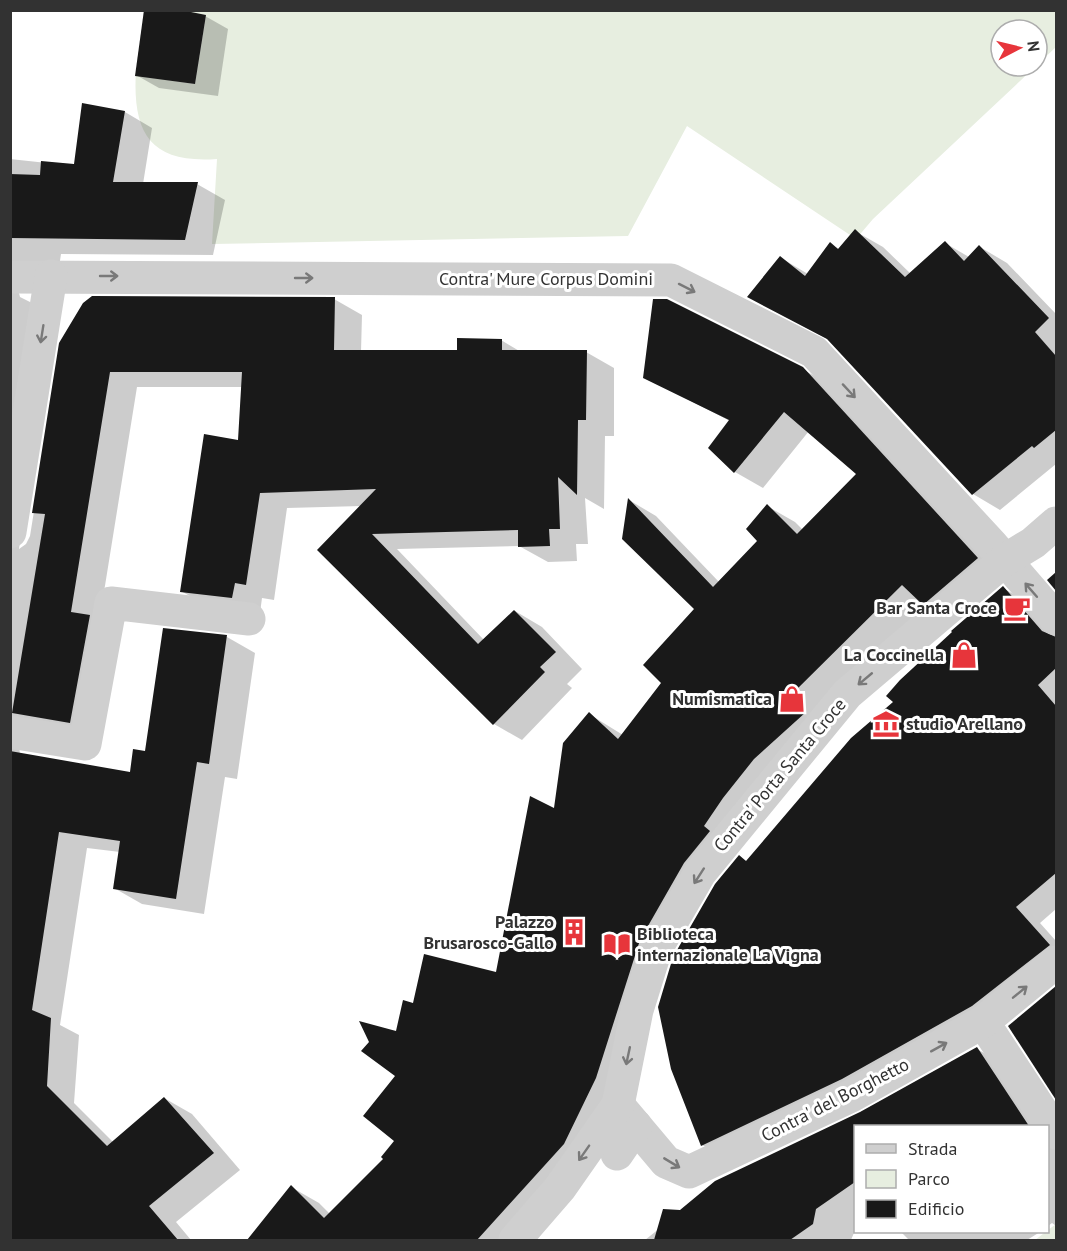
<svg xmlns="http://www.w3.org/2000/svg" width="1067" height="1251" font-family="'PT Sans',sans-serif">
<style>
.green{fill:#e7eee0}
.shadow{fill:#0003}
.building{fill:#191919}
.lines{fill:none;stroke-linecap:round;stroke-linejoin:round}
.street{stroke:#cfcfcf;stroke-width:33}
.oneway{stroke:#797979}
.labels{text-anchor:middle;stroke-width:6;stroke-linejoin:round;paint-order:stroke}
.street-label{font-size:18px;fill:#323232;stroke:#fff}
.poi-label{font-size:18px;font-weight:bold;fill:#323232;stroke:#fff;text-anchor:end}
</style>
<rect width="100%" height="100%" fill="#fff"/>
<g class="green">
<path d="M181,11h875v36l-19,18v-35h-36v36h35l-163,153 -17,20 -169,-113 -59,110 -416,8 5,-85c-67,5 -85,-26 -81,-89l31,4v6l28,4 11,-69z"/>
<polygon points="1056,1224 1056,1240 1035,1240"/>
</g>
<g class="shadow">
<polygon points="205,16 228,29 218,96 159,88 136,75"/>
<polygon points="125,112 152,128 143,184 197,184 225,200 213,255 61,254 58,274 19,293 20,297 52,313 19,549 26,544 30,536 61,343 334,299 362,315 361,352 458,352 501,340 521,352 586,352 614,368 614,436 605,436 604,509 585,498 588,544 576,544 577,561 548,562 519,546 397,549 484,640 515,611 542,627 582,669 567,684 572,688 522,740 494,724 319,550 362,506 287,508 274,600 262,598 260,613 209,607 181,591 240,441 242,387 137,387 99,623 98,738 19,746 20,754 131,774 147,752 164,630 227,637 255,653 237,779 225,777 204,914 142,904 114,888 120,852 87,848 60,1025 79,1035 74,1103 113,1142 164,1098 192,1114 240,1170 176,1222 191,1240 10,1240 10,159 75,166"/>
<polygon points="855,231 883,247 911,274 945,243 969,257 980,247 1007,263 1056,314 1056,464 1000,510 973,494 831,341 749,297 781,258 808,274 830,244 839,249"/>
<polygon points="802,369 831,385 1005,574 952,620 926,605 818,712 712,879 667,956 624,1094 520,1240 248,1240 291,1187 319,1203 330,1214 385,1159 396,1140 397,1033 415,1005 497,974 589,714 623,735 663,683 696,609 629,500 656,516 719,582 759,541 767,506 795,522 803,530 859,474 809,431 763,488 735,472 710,448 730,421 644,377"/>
<polygon points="1003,588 1029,603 1056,635 1056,851 1051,855 1056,862 1056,909 1040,923 1056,941 1056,974 728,1159 702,1145 739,857 748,862"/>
<polygon points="1056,987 1056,1097 1010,1026"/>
<polygon points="977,1049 1014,1070 1056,1135 1056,1226 1052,1223 1048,1226 1048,1126 856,1126 856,1228 851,1240 645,1240 680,1212"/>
<polygon points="901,1232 1040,1232 1027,1240 909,1240"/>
</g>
<g class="building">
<polygon points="144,10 181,10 206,15 195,84 135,76"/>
<polygon points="82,103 125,111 113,182 198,182 185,240 10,238 10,174 40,175 41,161 74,164"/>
<polygon points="855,229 905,277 945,241 964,261 979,245 1049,318 1035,332 1056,356 1056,430 1034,448 1032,446 972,495 827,339 747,297 780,256 805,276 830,242 838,249"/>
<polygon points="92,296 335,297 334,350 457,350 457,338 502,339 502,350 587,350 586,420 578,420 577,495 558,477 560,529 549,529 550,546 518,547 518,530 372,534 478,644 514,610 556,652 540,667 545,672 493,725 317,550 376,489 260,493 246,585 235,583 232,598 180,592 204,434 238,440 242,372 110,372 71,612 90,615 70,723 12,713 45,514 32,513 59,343 83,303"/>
<polygon points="653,299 667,299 803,367 978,558 923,605 902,585 791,695 806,712 754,759 723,798 704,826 710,831 684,863 640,940 596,1078 564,1144 477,1240 247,1240 291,1185 324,1218 383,1159 381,1157 394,1141 363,1116 395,1076 361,1051 369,1042 359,1021 396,1031 403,1000 413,1003 424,954 496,972 530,796 554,808 563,743 589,712 618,739 661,683 643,665 694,609 622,539 628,498 713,587 757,541 746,529 767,504 797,534 856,474 784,412 734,473 708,448 729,420 643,378"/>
<polygon points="1056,572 1056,591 1047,580"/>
<polygon points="1003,586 1042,631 1056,637 1056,668 1038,685 1056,706 1056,873 1016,907 1050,945 972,1006 842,1079 701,1146 671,1069 658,1007 673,957 715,884 739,855 746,861 851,738 893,702 886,696 900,680 952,632 951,631"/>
<polygon points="163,628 227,635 209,764 197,762 176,899 113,889 120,841 59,832 32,1010 51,1018 47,1086 107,1146 164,1097 214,1153 149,1206 178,1240 10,1240 10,751 130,772 133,749 145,751"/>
<polygon points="1056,986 1056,1100 1008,1026"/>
<polygon points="977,1047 1029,1126 855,1126 855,1182 816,1209 813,1224 790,1240 654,1240 663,1209 680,1210 715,1181 860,1112"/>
</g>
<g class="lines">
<g class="street">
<polyline points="10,277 671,280 814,352 993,546 1056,619"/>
<polyline points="10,532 51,276"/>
<polyline points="10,732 85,744 111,603 249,619"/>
<polyline points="983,1022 1056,1133"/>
<polyline points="618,1105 666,1162 689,1172 851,1096 983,1022 1056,962"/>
<polyline points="617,1154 636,1126"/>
<polyline points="515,1240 560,1188 618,1105 637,1010 656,949 700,873 847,694 1005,560 1033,543 1056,523"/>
</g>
</g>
<defs><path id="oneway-shaft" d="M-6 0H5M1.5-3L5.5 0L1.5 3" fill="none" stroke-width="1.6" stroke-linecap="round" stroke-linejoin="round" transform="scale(1.5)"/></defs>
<g class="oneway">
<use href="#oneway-shaft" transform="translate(109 276)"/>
<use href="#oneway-shaft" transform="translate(304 278)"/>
<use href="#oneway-shaft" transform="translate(687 288) rotate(27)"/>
<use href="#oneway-shaft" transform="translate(42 334) rotate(99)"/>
<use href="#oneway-shaft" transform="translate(849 391) rotate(47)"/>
<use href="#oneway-shaft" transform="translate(1031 590) rotate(-131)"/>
<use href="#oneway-shaft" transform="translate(865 679) rotate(140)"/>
<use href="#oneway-shaft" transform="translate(699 876) rotate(123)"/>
<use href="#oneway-shaft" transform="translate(1020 992) rotate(-39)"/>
<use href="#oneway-shaft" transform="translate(939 1047) rotate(-29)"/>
<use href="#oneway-shaft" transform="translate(628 1056) rotate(102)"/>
<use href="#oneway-shaft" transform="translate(584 1153) rotate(125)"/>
<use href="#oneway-shaft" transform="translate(672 1163) rotate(31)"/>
</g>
<defs>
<symbol id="cafe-bare" viewBox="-9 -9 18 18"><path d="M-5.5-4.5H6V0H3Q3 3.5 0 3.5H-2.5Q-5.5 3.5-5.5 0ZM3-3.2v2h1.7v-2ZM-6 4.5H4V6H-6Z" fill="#e7353b" stroke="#fff" stroke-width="2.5" paint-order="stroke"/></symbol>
<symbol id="shop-bare" viewBox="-9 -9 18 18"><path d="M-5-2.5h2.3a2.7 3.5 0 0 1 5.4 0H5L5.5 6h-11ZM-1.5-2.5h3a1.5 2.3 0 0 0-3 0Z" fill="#e7353b" stroke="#fff" stroke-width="2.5" paint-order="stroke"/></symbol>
<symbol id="museum-bare" viewBox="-9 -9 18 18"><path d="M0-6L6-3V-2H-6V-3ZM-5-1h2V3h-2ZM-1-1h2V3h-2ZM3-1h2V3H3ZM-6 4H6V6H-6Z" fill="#e7353b" stroke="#fff" stroke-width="2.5" paint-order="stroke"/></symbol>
<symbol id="building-bare" viewBox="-9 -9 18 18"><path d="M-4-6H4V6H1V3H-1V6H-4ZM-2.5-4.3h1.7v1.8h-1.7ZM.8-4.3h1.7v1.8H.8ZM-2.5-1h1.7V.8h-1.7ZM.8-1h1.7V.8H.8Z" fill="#e7353b" stroke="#fff" stroke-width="2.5" paint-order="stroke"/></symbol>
<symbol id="library-bare" viewBox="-9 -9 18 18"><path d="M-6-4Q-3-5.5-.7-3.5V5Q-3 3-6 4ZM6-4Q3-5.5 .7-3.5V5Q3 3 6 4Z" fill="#e7353b" stroke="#fff" stroke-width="2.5" paint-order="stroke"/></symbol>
</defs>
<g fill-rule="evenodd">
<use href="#cafe-bare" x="998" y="589" width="38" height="38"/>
<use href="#shop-bare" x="945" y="636" width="38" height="38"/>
<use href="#shop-bare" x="773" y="680" width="38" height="38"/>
<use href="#museum-bare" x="867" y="705" width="38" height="38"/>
<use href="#building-bare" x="555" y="913" width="38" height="38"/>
<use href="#library-bare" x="598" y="925" width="38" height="38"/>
</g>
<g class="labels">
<g class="street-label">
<text x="546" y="285">Contra' Mure Corpus Domini</text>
<text transform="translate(780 775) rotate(-50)" y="6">Contra' Porta Santa Croce</text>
<text transform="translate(835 1100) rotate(-27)" y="6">Contra' del Borghetto</text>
</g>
<g class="poi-label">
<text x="997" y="614">Bar Santa Croce</text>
<text x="944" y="661">La Coccinella</text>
<text x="772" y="705">Numismatica</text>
<text x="906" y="730" text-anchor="start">studio Arellano</text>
<text x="554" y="928">Palazzo<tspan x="554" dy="21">Brusarosco-Gallo</tspan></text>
<text x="637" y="940" text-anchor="start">Biblioteca<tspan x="637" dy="21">internazionale La Vigna</tspan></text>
</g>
</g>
<rect width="1067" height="1251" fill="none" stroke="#323232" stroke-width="24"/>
<rect x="854" y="1125" width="195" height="108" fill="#ffffff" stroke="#adadad" stroke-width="1.5"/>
<rect x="866" y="1144" width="30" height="9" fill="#cfcfcf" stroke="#adadad" stroke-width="1.5"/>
<text x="908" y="1155" font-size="18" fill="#323232">Strada</text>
<rect x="866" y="1170" width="30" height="18" fill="#e7eee0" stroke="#adadad" stroke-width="1.5"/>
<text x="908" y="1185" font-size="18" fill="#323232">Parco</text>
<rect x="866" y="1200" width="30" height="18" fill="#191919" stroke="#adadad" stroke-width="1.5"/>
<text x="908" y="1215" font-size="18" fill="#323232">Edificio</text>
<g transform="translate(1019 48) rotate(83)"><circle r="28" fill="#ffffff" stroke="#adadad" stroke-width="1.5"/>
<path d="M0-4.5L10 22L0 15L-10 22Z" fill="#e7353b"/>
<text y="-9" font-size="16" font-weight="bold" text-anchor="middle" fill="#323232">N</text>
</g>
</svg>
